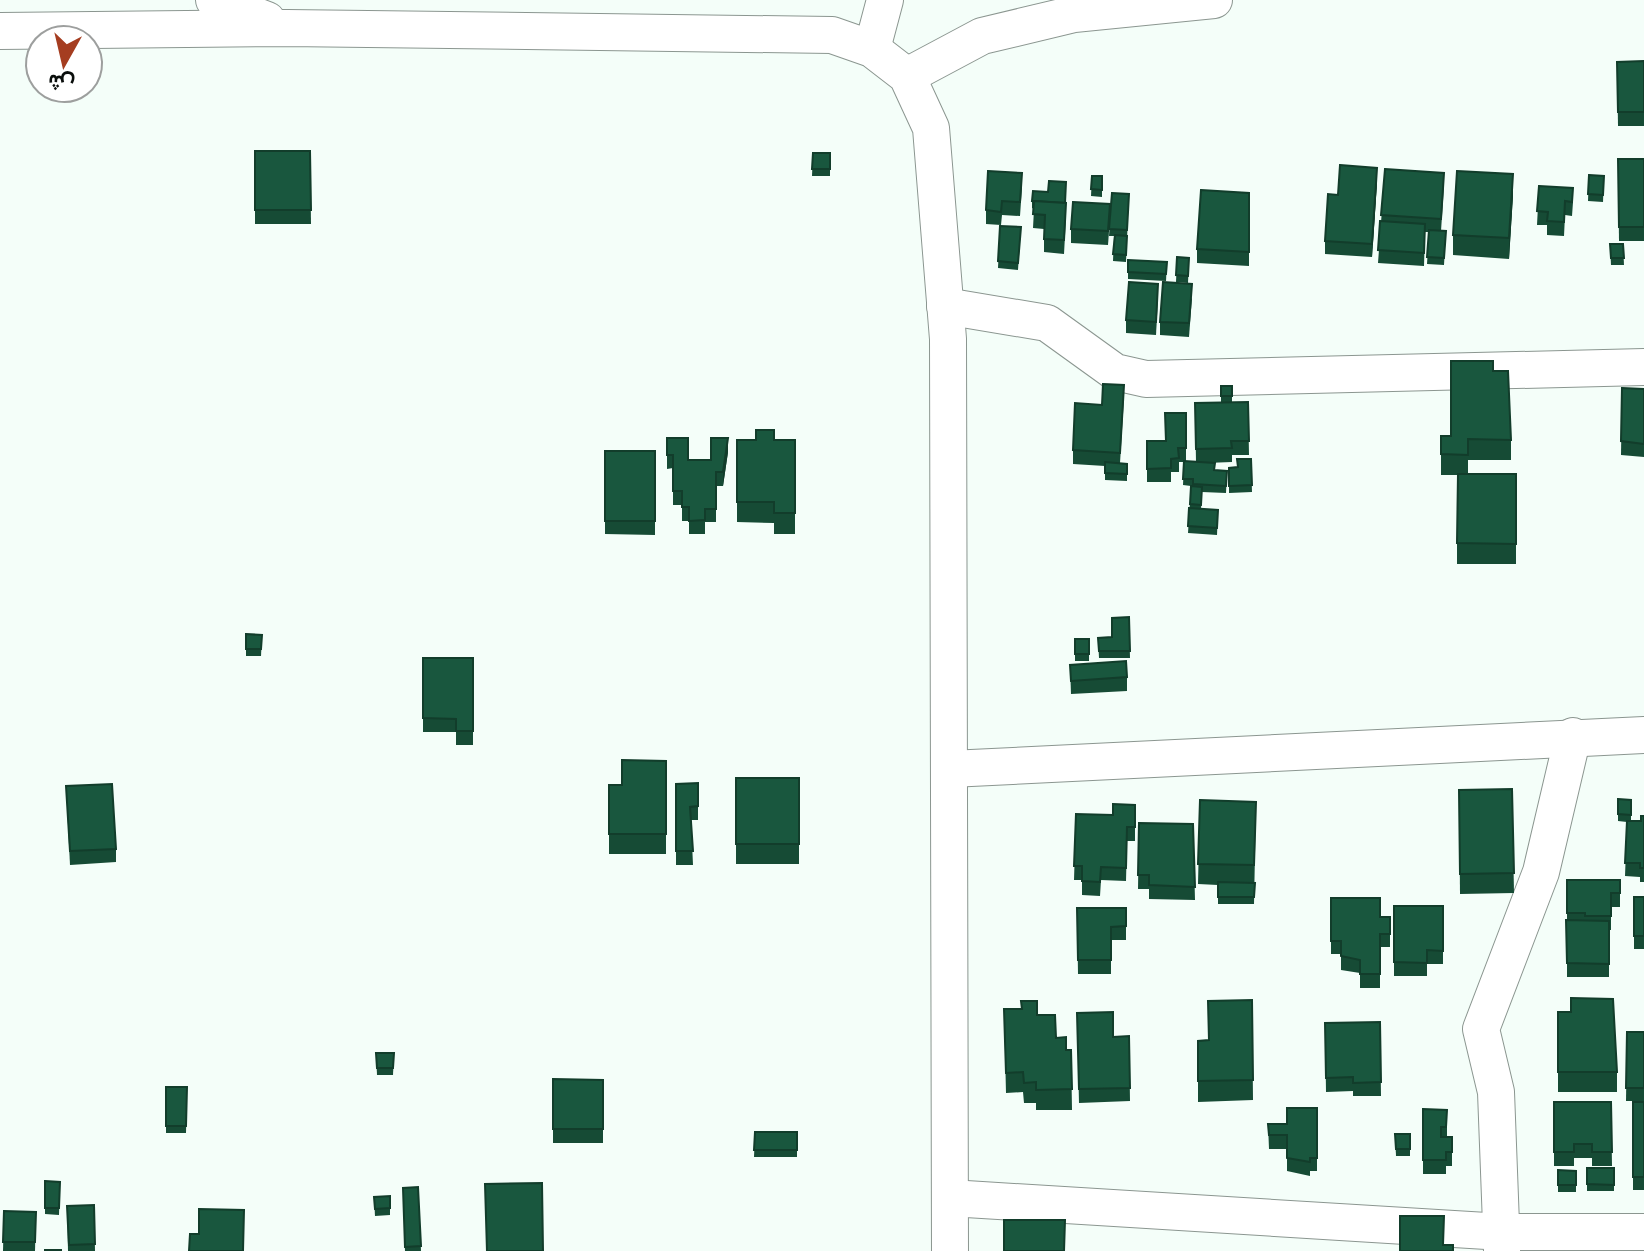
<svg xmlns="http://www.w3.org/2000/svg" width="1644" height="1251" font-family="'Asap Condensed',Vazirmatn,sans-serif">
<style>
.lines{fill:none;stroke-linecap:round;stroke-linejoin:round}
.minor-casing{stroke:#8b9690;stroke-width:38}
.minor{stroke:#fff;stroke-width:36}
.wall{fill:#164b35}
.shaded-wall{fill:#123d2b}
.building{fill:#19573e;stroke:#123d2b;stroke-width:2}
</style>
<rect width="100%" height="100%" fill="#f4fef9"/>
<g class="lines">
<defs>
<g id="minor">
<polyline points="214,0 267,20"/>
<polyline points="0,31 287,28 832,35 872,49 907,76 931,128 948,339 950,1251"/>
<polyline points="872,49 885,0"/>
<polyline points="907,76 982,36 1074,14 1214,0"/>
<polyline points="945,306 1047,323 1115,372 1146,379 1644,367"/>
<polyline points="950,769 1644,735"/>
<polyline points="950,1198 1503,1232 1644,1232"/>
<polyline points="1502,1251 1496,1092 1481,1029 1541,872 1573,736"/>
</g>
</defs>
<use href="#minor" class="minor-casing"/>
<use href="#minor" class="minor"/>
</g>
<g class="wall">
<polygon points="1644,61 1644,126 1618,126 1617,62"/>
<polygon points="255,151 310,151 311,224 255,224"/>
<polygon points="813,153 830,153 830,176 812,176"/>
<polygon points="1618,159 1644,159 1644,241 1619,241"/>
<polygon points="1385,169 1444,186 1441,231 1446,231 1444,265 1427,264 1429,232 1425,232 1424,266 1378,263"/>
<polygon points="1589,175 1604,176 1603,202 1588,201"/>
<polygon points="1092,176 1102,176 1102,197 1091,196"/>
<polygon points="1377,182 1372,257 1325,254 1325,241 1338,195"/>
<polygon points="1539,186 1573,202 1572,216 1565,215 1564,236 1547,235 1547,225 1537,225"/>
<polygon points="1022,187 1020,216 1002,215 1001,225 986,224 986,210"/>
<polygon points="1112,193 1129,194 1126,262 1113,261 1114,236 1109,236"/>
<polygon points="1249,193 1249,266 1197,263 1197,249"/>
<polygon points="1513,195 1509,259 1453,255 1453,235"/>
<polygon points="1032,201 1065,203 1066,217 1064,254 1044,252 1044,229 1033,228 1034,209 1032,208"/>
<polygon points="1110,218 1108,245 1071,243 1071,229"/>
<polygon points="1000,226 1021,227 1018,270 998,268"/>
<polygon points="1610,244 1623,244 1624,265 1611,265"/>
<polygon points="1177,257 1189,258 1188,283 1176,282"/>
<polygon points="1167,262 1166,281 1128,279 1128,272"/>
<polygon points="1158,298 1156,335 1126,333 1126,320"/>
<polygon points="1192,298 1189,337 1160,335 1160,322"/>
<polygon points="1493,371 1511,440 1511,460 1468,460 1468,474 1516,474 1516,564 1457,564 1457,475 1441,475 1441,436 1451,436"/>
<polygon points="1221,386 1232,386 1232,402 1248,402 1249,455 1232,455 1232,462 1206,463 1214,470 1227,471 1226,493 1202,492 1201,509 1218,510 1217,535 1188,533 1191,486 1183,485 1184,462 1179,462 1179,472 1171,472 1171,482 1147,482 1147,441 1166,441 1186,413 1186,461 1196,462 1195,403 1221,402"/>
<polygon points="1622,388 1644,389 1644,457 1621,455"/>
<polygon points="1124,398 1120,463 1127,464 1127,481 1105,480 1105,466 1073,464 1073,450 1102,405"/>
<polygon points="667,438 688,460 711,460 728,452 723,486 716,486 716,522 705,522 705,534 689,534 689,521 682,521 682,505 673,505 673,468 667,469"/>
<polygon points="737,440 795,440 795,534 774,534 774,523 737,522"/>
<polygon points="605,451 655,451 655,535 605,534"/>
<polygon points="1251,459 1252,492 1229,493 1229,468 1238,467"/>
<polygon points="1129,617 1130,658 1099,658 1098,638 1112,637"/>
<polygon points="246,634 262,635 261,656 246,656"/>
<rect x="1075" y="639" width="14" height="22"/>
<polygon points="423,658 473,658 473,745 456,745 456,732 423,732"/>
<polygon points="1070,665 1127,677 1127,691 1071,694"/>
<polygon points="666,761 666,854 609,854 609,785 622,785"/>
<rect x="736" y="778" width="63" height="86"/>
<polygon points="698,783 698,820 691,820 693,865 676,865 676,784"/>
<polygon points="66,786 116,849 116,862 70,865"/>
<polygon points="1512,789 1514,893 1460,894 1459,790"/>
<polygon points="1618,799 1631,800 1631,821 1641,821 1644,816 1644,882 1640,882 1640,877 1625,876 1627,822 1618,821"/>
<polygon points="1200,800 1256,802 1254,904 1218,904 1218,885 1198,884"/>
<polygon points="1135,805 1135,841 1127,841 1126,881 1101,880 1100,896 1082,895 1082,880 1074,880 1076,814 1113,815"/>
<polygon points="1139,823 1193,824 1195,900 1149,899 1149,889 1138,889"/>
<polygon points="1567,880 1620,880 1620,907 1611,907 1611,930 1609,930 1609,977 1567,977"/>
<rect x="1634" y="897" width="10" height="52"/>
<polygon points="1331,898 1380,917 1390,917 1390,947 1380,947 1380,988 1360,988 1360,973 1341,970 1341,954 1331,954"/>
<polygon points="1394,906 1443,906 1443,964 1427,964 1427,976 1394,976"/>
<polygon points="1077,908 1126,908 1126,940 1111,940 1111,974 1078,974"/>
<polygon points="1252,1000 1253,1100 1198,1102 1198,1041 1208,1040"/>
<polygon points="1004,1009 1037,1015 1066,1050 1071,1050 1072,1110 1036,1110 1036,1103 1024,1103 1023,1092 1006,1093"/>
<polygon points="1558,1012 1617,1072 1617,1092 1558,1092"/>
<polygon points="1077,1013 1113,1037 1129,1036 1130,1101 1079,1103"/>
<polygon points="1380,1022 1381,1096 1353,1096 1353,1091 1326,1092 1325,1023"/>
<polygon points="1627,1032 1644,1032 1644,1101 1626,1101"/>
<polygon points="376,1053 394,1053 393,1075 377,1075"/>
<polygon points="553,1079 603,1080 603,1143 553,1143"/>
<polygon points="166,1087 187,1087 186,1133 166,1133"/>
<polygon points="1554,1102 1611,1102 1612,1166 1592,1166 1592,1158 1574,1158 1574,1166 1554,1166"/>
<rect x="1633" y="1102" width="11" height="88"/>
<polygon points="1317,1108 1317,1171 1310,1171 1310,1176 1287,1171 1287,1149 1269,1149 1268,1124 1287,1124"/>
<polygon points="1423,1109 1447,1110 1447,1137 1452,1137 1452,1166 1446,1166 1446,1174 1423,1174"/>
<polygon points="755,1132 797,1132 797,1157 754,1157"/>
<polygon points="1395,1134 1410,1134 1410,1156 1396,1156"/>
<rect x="1587" y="1168" width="27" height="23"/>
<polygon points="1558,1170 1576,1171 1576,1192 1558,1192"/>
<polygon points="45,1181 60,1182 59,1215 45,1214"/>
<polygon points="418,1187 421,1251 405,1251 403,1188"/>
<polygon points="390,1196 390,1215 375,1216 374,1197"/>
<polygon points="94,1205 95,1251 68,1251 67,1206"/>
<polygon points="4,1211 36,1212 35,1251 3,1251"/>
</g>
<g class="shaded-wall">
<polygon points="1377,168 1377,182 1372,257 1372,244"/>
<polygon points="1513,174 1513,195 1509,259 1509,238"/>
<polygon points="728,438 728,452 723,486 723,472"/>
</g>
<g class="building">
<polygon points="1644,61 1644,112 1618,112 1617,62"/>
<polygon points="255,151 310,151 311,210 255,210"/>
<polygon points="813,153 830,153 830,169 812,169"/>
<polygon points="1618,159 1644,159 1644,227 1619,227"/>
<polygon points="1340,165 1377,168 1372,244 1325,241 1328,194 1338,195"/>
<polygon points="1385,169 1444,173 1441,219 1381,215"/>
<polygon points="988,171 1022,173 1020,202 1002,201 1001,212 986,210"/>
<polygon points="1457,171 1513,174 1509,238 1453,235"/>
<polygon points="1589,175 1604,176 1603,195 1588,194"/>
<polygon points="1092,176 1102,176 1102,190 1091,189"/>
<polygon points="1049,181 1066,182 1065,203 1032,201 1033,191 1048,192"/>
<polygon points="1539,186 1573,188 1572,202 1565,201 1564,222 1547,221 1548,212 1537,211"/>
<polygon points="1201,190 1249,193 1249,252 1197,249"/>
<polygon points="1112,193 1129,194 1127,230 1109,229"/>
<polygon points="1034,201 1066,203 1064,240 1044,239 1045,215 1033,214"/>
<polygon points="1073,202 1110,204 1108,231 1071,229"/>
<polygon points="1380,221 1425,224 1424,253 1378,250"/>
<polygon points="1000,226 1021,227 1018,263 998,261"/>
<polygon points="1429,230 1446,231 1444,258 1427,257"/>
<polygon points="1115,235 1127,236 1126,255 1113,254"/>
<polygon points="1610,244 1623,244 1624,258 1611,258"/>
<polygon points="1177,257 1189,258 1188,276 1176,275"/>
<polygon points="1128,260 1167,262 1166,274 1128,272"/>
<polygon points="1129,282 1158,284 1156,322 1126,320"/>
<polygon points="1163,282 1192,284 1189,323 1160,322"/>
<polygon points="1451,361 1493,361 1493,371 1508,371 1511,440 1468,439 1468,455 1441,454 1441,436 1451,436"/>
<polygon points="1103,384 1124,385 1120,453 1073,450 1075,403 1102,405"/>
<rect x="1221" y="386" width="11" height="10"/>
<polygon points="1622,388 1644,389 1644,444 1621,441"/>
<polygon points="1248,402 1249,441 1231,441 1232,448 1196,449 1195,403"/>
<polygon points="1165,413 1186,413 1186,448 1178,448 1179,458 1171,459 1171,468 1147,469 1147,441 1166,441"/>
<polygon points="756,430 774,430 774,440 795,440 795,513 774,513 774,502 737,502 737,440 756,440"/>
<polygon points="667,438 688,438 688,460 711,460 711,438 728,438 723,472 716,472 716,509 705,509 705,520 689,521 689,507 682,507 682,491 673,491 673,455 667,455"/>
<rect x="605" y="451" width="50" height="70"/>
<polygon points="1237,459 1251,459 1252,485 1229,486 1229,468 1238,467"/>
<polygon points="1184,461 1215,463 1214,470 1227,471 1226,486 1193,484 1193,479 1183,479"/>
<polygon points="1105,462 1127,464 1127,474 1105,473"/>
<polygon points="1458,474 1516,474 1516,544 1457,543"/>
<polygon points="1191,486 1202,487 1201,505 1190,504"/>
<polygon points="1189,508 1218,510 1217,528 1188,526"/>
<polygon points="1129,617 1130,651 1099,651 1098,638 1112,637 1112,618"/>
<polygon points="246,634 262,635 261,649 246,649"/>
<rect x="1075" y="639" width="14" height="15"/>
<polygon points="423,658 473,658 473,731 456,731 456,719 423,718"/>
<polygon points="1126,661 1127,677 1071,681 1070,665"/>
<polygon points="622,760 666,761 666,834 609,834 609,785 622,785"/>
<rect x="736" y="778" width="63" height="66"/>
<polygon points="698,783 698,806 690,807 693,851 676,851 676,784"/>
<polygon points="112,784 116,849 70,851 66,786"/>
<polygon points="1512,789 1514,873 1460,874 1459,790"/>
<polygon points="1618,799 1631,800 1631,815 1618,814"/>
<polygon points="1200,800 1256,802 1254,865 1198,864"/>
<polygon points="1113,804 1135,805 1135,827 1127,827 1126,868 1101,867 1100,882 1082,881 1082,866 1074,866 1076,814 1113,815"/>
<polygon points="1641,816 1644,816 1644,868 1640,868 1640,863 1625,863 1627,821 1641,821"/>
<polygon points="1139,823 1193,824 1195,887 1149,885 1149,875 1138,875"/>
<polygon points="1567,880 1620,880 1620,893 1611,893 1611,916 1585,916 1585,913 1567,913"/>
<polygon points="1218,882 1255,883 1254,897 1218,897"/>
<rect x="1634" y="897" width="10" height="39"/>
<polygon points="1331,898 1380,898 1380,917 1390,917 1390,934 1380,934 1380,974 1360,974 1360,960 1341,956 1341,941 1331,941"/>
<polygon points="1394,906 1443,906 1443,951 1427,950 1427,963 1394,962"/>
<polygon points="1077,908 1126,908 1126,926 1111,927 1111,960 1078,960"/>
<polygon points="1566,920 1609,921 1609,964 1567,963"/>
<polygon points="1571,998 1613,999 1617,1072 1558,1072 1558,1012 1571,1012"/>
<polygon points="1252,1000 1253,1080 1198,1081 1198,1041 1209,1040 1208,1001"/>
<polygon points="1021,1001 1037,1001 1037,1015 1055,1015 1056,1038 1066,1037 1066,1050 1071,1050 1072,1089 1036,1090 1036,1082 1024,1083 1023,1072 1006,1073 1004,1009 1022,1009"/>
<polygon points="1113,1012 1113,1037 1129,1036 1130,1088 1079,1089 1077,1013"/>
<polygon points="1380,1022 1381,1082 1353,1083 1353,1077 1326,1078 1325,1023"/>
<polygon points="1627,1032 1644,1032 1644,1088 1626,1088"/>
<polygon points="376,1053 394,1053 393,1068 377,1068"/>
<polygon points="553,1079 603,1080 603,1129 553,1129"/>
<polygon points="166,1087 187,1087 186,1126 166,1126"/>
<polygon points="1554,1102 1611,1102 1612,1152 1592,1152 1592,1144 1574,1144 1574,1152 1554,1152"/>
<rect x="1633" y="1102" width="11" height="75"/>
<polygon points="1287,1108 1317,1108 1317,1158 1310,1158 1310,1162 1287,1158 1287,1135 1269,1135 1268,1124 1287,1124"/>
<polygon points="1423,1109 1447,1110 1446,1127 1441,1127 1441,1137 1452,1137 1452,1152 1446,1152 1446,1160 1423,1160"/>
<polygon points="755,1132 797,1132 797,1150 754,1150"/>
<polygon points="1395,1134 1410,1134 1410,1149 1396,1149"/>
<polygon points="1587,1168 1614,1168 1614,1185 1587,1184"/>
<polygon points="1558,1170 1576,1171 1576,1185 1558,1185"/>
<polygon points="45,1181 60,1182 59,1208 45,1208"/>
<polygon points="542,1183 543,1251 487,1251 485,1184"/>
<polygon points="418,1187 421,1246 405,1247 403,1188"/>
<polygon points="390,1196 390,1208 375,1209 374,1197"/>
<polygon points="94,1205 95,1244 69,1245 67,1206"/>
<polygon points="199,1209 244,1210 243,1251 189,1251 190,1234 199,1234"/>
<polygon points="4,1211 36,1212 35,1242 3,1242"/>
<polygon points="1400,1216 1444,1216 1443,1245 1453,1245 1453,1251 1400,1251"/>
<polygon points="1004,1220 1065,1220 1064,1251 1004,1251"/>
<rect x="45" y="1250" width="16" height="1"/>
</g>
<g transform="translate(64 64) rotate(188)"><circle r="38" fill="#ffffff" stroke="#9d9f9e" stroke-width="2"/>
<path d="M0-6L14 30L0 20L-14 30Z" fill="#a53d20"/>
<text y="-12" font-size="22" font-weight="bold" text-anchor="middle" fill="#0a0e0c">ش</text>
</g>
</svg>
